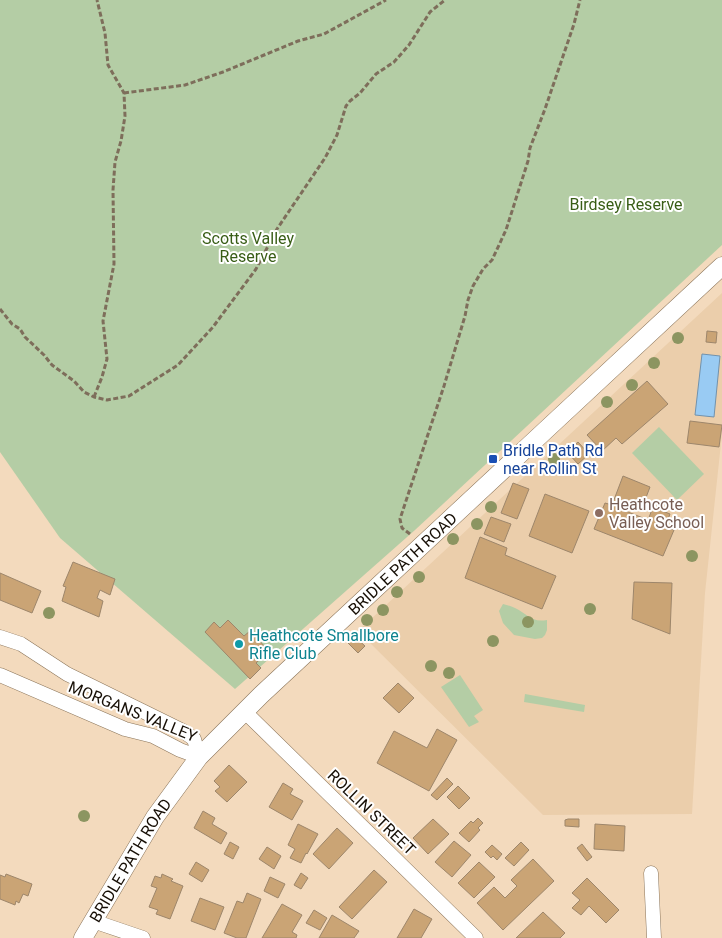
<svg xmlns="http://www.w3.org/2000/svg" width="722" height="938" font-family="Roboto,sans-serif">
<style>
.built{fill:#ebceab}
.green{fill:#b4cda5}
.water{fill:#99cbf3;stroke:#7292ac}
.building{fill:#caa475;stroke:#9d866b}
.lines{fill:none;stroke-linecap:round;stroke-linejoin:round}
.minor-casing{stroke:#8b755a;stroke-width:15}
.tertiary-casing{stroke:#8b755a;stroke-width:19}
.path{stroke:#7e6e5b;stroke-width:3;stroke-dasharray:5 2.5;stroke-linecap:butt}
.minor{stroke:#fff;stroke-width:14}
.tertiary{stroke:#fff;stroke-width:18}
.tree{fill:#8c9561}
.transit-dot{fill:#1a4fb4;stroke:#fff;stroke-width:2}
.education-dot{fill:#8d6e63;stroke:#fff;stroke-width:2}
.culture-dot{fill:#0f9aa8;stroke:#fff;stroke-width:2}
.labels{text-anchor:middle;stroke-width:4;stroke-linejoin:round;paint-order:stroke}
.park-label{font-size:16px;fill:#385d16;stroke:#fff}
.transit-label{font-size:16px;fill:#164399;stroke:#fff;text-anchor:start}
.education-label{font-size:16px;fill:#785e54;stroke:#fff;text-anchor:start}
.street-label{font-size:16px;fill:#160e05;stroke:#fff}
.culture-label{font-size:16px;fill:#0d838f;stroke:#fff;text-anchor:start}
</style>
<rect width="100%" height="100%" fill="#f3dabd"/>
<polygon class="built" points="722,293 722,434 705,593 692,814 543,815 358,631"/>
<g class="green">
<polygon points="0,0 722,0 722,245 415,530 235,689 60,538 0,452"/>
<polygon points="659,427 704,474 677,500 632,453"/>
<path d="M503,604c4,1 8,2 12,4 13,6 16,15 32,12v10l-2,5 -3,3 -7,1 -21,-4 -11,-12 -4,-12z"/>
<polygon points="460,675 483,710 474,716 479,722 469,727 441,687"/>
<polygon points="525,694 585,705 584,712 524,702"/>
</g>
<polygon class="water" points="702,354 720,356 714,417 695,415"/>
<g class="building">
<polygon points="707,331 717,332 716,343 706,342"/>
<polygon points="647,381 668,404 622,444 616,438 602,451 587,435"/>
<polygon points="690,421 722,425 719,447 687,443"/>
<polygon points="578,442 589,454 578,464 567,452"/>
<polygon points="623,476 650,487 642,508 626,502 623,510 648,520 653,507 670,514 665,527 674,530 663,556 594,529 605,503 612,505"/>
<polygon points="513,483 529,489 517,519 501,513"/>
<polygon points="545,494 589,511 572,553 529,536"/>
<polygon points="491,517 511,524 504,542 484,534"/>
<polygon points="480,537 507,548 505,555 556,576 542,609 465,578"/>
<polygon points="73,562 115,579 110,595 100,590 97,598 103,601 99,617 62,601 66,587 63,586"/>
<polygon points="0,573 41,591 32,613 0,600"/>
<polygon points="634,582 672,583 670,634 632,619"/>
<polygon points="228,620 244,636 250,631 269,651 256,663 261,668 250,679 205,632 214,622 220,628"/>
<polygon points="354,636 365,646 358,653 348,643"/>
<polygon points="398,683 414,698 399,713 383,698"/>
<polygon points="437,729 457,740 429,791 377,763 394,731 427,748"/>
<polygon points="229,765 247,782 227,802 215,791 220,787 214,781"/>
<polygon points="447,778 453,784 437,800 431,795"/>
<polygon points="283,783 293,789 290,794 303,801 292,820 269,807"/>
<polygon points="458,786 470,798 459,809 447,797"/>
<polygon points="203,811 215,818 212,824 227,833 221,844 194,828"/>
<polygon points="478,818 483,823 478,828 480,830 469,842 459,833 471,821 473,823"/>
<polygon points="433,819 449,834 428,854 413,838"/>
<polygon points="568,819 579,819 579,827 565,826 565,820"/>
<polygon points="298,824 318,834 307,854 306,853 301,863 290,858 295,849 288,845"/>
<polygon points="595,824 625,826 624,851 594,849"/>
<polygon points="337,828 353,843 329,869 313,854"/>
<polygon points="454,841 471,855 452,877 435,862"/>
<polygon points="230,842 239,847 233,859 224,854"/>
<polygon points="521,842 529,850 514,866 505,858"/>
<polygon points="582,844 592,857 587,861 577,848"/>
<polygon points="492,845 502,854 497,860 493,856 491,858 485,852"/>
<polygon points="267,847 281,856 274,869 259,859"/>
<polygon points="533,859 554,881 503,930 477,903 494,887 505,898 517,886 511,880"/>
<polygon points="196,862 209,870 202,882 189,874"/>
<polygon points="479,862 495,877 474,898 458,883"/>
<polygon points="374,870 387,882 352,919 339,907"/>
<polygon points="301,873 308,878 301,889 294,885"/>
<polygon points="6,874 32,884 28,896 23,894 19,903 16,901 15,905 0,899 0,875 5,877"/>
<polygon points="162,874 173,879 171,881 183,886 170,919 156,914 158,910 149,907 157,888 151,886 155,876 161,878"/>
<polygon points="270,877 285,884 278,898 264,891"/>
<polygon points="587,878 619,910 606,923 589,906 581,915 572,908 580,900 572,893"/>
<polygon points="247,893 261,899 246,938 237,938 224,933 237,901 243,903"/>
<polygon points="200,898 224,907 215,930 191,921"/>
<polygon points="282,904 302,915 292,932 297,935 296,938 262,938"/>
<polygon points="414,909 432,919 421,938 397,938"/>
<polygon points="314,910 327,918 320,930 306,923"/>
<polygon points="543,912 565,933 560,938 516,938"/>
<polygon points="332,915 359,931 354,938 319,938"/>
</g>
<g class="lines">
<defs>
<g id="minor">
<polyline points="0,637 21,644 67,674 183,731 194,739 199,757"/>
<polyline points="0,675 125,729 153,736 180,750 199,757"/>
<polyline points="244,711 476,938"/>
<polyline points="651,873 654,938"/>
<polyline points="93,921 143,938"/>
</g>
<g id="tertiary">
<path id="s1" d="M83,938l72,-121 44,-60 62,-62 461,-429"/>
</g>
</defs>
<use href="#minor" class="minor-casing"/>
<use href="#tertiary" class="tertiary-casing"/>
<g class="path">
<polyline points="124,93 185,85 223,72 298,41 324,34 386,0"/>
<polyline points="0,309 12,324 20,329 25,337 44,355 52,365 74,381 84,392 94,397 107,400 129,396 178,365 213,327 256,269 277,229 325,158 337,135 346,106 350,101 360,93 376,74 394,62 409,45 430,12 445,0"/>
<polyline points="94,397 102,377 107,359 103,321 114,264 113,190 115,162 121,141 125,116 124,93 108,65 105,33 97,0"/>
<polyline points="410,534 402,528 400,519 444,386 465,316 468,300 473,286 483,269 492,260 506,230 528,161 530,148 545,109 574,24 580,0"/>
</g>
<use href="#minor" class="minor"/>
<use href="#tertiary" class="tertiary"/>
</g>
<g class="tree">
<circle cx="678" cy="338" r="6"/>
<circle cx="654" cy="363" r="6"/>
<circle cx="632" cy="385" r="6"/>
<circle cx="607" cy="402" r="6"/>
<circle cx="554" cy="459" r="6"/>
<circle cx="491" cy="507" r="6"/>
<circle cx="477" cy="524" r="6"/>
<circle cx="453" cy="539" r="6"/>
<circle cx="692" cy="556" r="6"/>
<circle cx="419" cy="577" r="6"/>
<circle cx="397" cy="592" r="6"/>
<circle cx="590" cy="609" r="6"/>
<circle cx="383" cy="610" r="6"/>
<circle cx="49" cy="613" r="6"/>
<circle cx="367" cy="620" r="6"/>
<circle cx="528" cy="622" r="6"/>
<circle cx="493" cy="641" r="6"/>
<circle cx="431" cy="666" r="6"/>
<circle cx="449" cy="673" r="6"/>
<circle cx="84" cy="816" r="6"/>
</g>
<rect class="transit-dot" x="488" y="454" width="10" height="10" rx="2.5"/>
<circle class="education-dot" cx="599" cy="513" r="5"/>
<circle class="culture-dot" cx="239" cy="644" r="5"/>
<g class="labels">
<g class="park-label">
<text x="626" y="210">Birdsey Reserve</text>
<text x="248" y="244">Scotts Valley<tspan x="248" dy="18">Reserve</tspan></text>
</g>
<g class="transit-label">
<text x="503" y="456">Bridle Path Rd<tspan x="503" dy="18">near Rollin St</tspan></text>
</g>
<g class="education-label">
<text x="609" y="510">Heathcote<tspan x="609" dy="18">Valley School</tspan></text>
</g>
<g class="street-label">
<text dy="6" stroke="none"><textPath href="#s1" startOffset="496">BRIDLE PATH ROAD</textPath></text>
<text transform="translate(133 711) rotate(22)" y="6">MORGANS VALLEY</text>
<text transform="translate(372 812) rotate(44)" y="6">ROLLIN STREET</text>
<text dy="6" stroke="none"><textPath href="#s1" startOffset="91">BRIDLE PATH ROAD</textPath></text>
</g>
<g class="culture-label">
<text x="249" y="641">Heathcote Smallbore<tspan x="249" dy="18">Rifle Club</tspan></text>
</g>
</g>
</svg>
